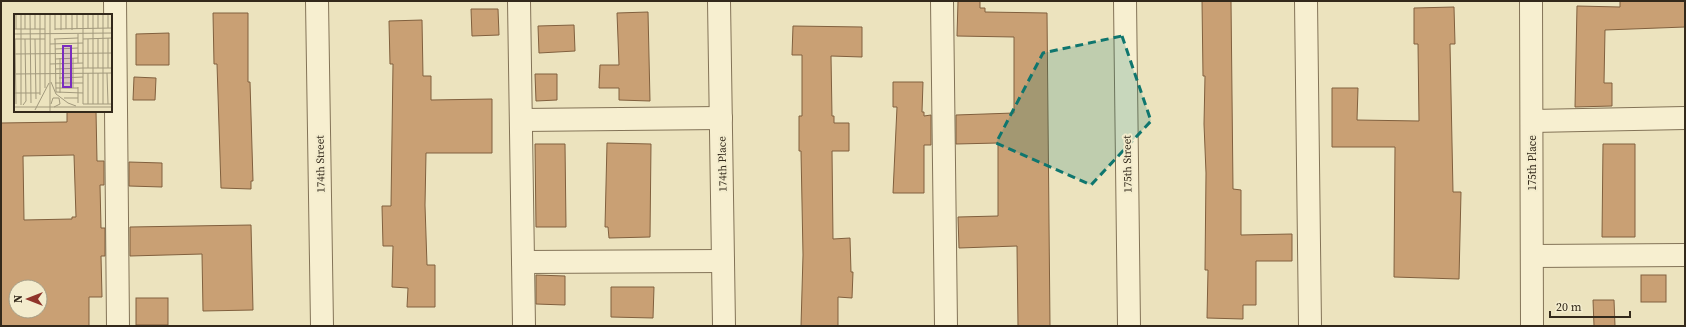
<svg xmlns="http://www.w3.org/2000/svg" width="1686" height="327" font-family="'Source Serif 4',serif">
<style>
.building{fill:#c9a074;stroke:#81603e;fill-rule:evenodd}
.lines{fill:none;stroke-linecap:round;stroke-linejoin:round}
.minor-casing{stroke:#837357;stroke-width:24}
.minor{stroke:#f7efd0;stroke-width:22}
.marked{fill:#0f766e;fill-opacity:0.2;stroke:#0f766e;stroke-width:3;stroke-dasharray:8 5;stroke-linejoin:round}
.labels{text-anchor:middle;stroke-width:4;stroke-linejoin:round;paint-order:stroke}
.street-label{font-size:11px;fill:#33291b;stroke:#f3eccd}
.inset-road{fill:none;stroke:#a2997d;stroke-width:1}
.view{fill:#7b2cbf;fill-opacity:0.15;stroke:#7b2cbf;stroke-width:2}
.inset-edge{fill:none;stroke:#33291b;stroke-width:2}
</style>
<rect width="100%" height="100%" fill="#ece3be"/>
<g class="building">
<polygon points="958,1 980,1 980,8 985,8 985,12 1047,13 1050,326 1018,326 1017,246 959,248 958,217 998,216 998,143 956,144 956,115 1014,113 1014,37 957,36"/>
<polygon points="1202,1 1231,1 1233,189 1241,190 1241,235 1292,234 1292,261 1256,261 1256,305 1243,305 1243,319 1207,318 1208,270 1205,270 1206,173 1204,124 1205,76 1203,76"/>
<polygon points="1620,1 1685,1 1685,27 1605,30 1604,83 1612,83 1612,106 1575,107 1577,6 1620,7"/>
<polygon points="1454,7 1455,44 1450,44 1453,192 1461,192 1459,279 1394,277 1395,147 1332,147 1332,88 1358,88 1357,120 1419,121 1418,44 1414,44 1414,8"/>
<polygon points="471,9 498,9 499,35 472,36"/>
<polygon points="648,12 650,101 619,100 619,88 599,88 600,65 619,65 617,13"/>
<polygon points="213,13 248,13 248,82 250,82 253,181 251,181 251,189 221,188 217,64 214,64"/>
<polygon points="422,20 423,76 431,76 431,100 492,99 492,153 426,153 425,205 427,265 435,265 435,307 407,307 408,288 392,287 393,246 383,246 382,206 391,206 393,64 390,64 389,21"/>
<polygon points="574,25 575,51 539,53 538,26"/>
<polygon points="793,26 862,27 862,57 831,56 832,116 834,116 834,123 849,123 849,151 832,151 833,239 850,238 851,272 853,272 852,298 838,297 838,326 801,326 803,255 801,151 799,151 799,116 802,116 802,55 792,55"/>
<polygon points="169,33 169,65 136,65 136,34"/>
<polygon points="535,74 557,74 557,100 536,101"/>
<polygon points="134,77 156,78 155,100 133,100"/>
<polygon points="893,82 923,82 922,112 924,112 924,116 931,115 931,145 924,145 924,193 893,193 897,107 893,107"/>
<path d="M67,111h29l1,50h7v24h-4l1,43h4v28h-4l1,41h-13v29h-88v-203l66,-1zM74,155l2,62h-4v2l-48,1 -1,-64zM16,287h24v24h-24z"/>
<polygon points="607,143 651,144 650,237 609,238 608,227 605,227"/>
<polygon points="535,144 565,144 566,227 536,227"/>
<polygon points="1603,144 1635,144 1635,237 1602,237"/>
<polygon points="129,162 162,163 162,187 129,186"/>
<polygon points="251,225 253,310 203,311 202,254 130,256 130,227"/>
<polygon points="536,275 565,276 565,305 536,304"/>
<rect x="1641" y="275" width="25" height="27"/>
<polygon points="611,287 654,287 653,318 611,317"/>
<rect x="136" y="298" width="32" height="27"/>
<polygon points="1593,300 1614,300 1615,326 1594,326"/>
</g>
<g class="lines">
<defs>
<g id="minor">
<polyline points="115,1 118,326"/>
<polyline points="317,1 322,326"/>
<polyline points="519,1 524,326"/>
<polyline points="719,1 724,326"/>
<polyline points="942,1 946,326"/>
<polyline points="1125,1 1129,326"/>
<polyline points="1306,1 1310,326"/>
<polyline points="1531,1 1532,326"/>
<polyline points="521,120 721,118"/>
<polyline points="1532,121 1685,118"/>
<polyline points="1532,256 1685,255"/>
<polyline points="523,262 723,261"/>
</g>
</defs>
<use href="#minor" class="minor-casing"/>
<use href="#minor" class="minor"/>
</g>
<path class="marked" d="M1122,36l29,85 -60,64 -95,-42 47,-90z"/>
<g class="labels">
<g class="street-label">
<text transform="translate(1532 163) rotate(-90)" y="4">175th Place</text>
<text transform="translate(320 164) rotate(-91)" y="4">174th Street</text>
<text transform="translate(722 164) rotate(-91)" y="4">174th Place</text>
<text transform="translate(1127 164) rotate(-91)" y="4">175th Street</text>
</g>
</g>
<g transform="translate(14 14)">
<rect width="98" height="98" fill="#ece3be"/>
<path class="inset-road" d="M0,0h36M7,0v91M16,0l1,89M26,0v81M31,0v74M69,0v90h29M74,0v14M79,0v90M89,0v90M84,14v-14M94,14v-14M0,15h31M2,15v-15M11,15v-15M21,15v-15M41,15l57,-1M52,15v-15M63,15v-15M41,16v-16M47,16v-16M58,16v-16M0,20l98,-1M64,20v29M84,24v30M0,25h31M1,25l1,65M21,25l1,60M40,25l24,-1M41,25l1,53 27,1M69,25l29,-1M74,25v29M36,30l33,-1M41,35l23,-1M0,40l98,-1M46,44v35M59,44v30M41,45l23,-1M36,50l33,-1M69,54h29M94,54v-30M41,55l28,-1M74,59v31M84,59v31M93,59l1,31M0,60l98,-1M45,64l24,-1M37,68l5,12 12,9 8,3M41,69h28M64,73v16M42,74h22M0,79h26M50,84h14M37,90l2,-6h6l1,6 -6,3M9,91l3,-4 -1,-62M0,93h98M21,96l14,-27M36,98v-98"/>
<path class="view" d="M49,32h8v41h-8z"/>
<rect width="98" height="98" class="inset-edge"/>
</g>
<rect width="1686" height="327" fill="none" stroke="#33291b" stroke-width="4"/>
<g transform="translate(28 299) rotate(270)"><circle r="19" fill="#f3eccd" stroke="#a69e86"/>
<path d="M0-3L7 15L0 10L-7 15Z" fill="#8f342a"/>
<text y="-6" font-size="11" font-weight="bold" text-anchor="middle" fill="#33291b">N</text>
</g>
<path d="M1550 311v6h80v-6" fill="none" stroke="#33291b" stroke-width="2"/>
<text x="1556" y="311" font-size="12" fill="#33291b" stroke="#f3eccd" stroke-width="3" paint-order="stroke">20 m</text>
</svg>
